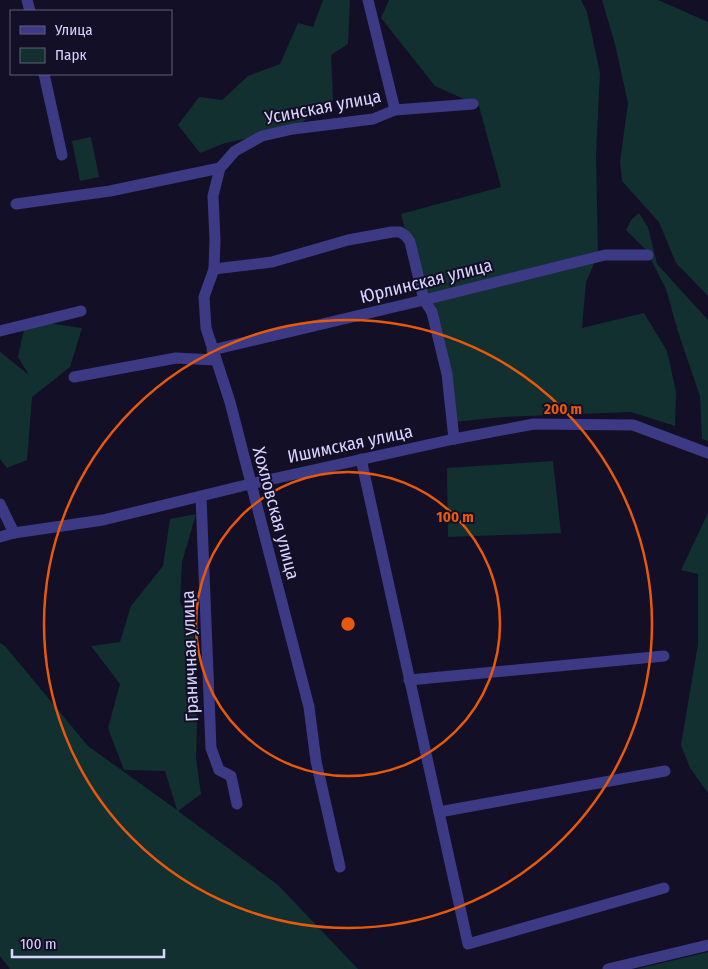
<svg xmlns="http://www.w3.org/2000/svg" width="708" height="969" font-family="'Fira Sans Condensed',sans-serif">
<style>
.green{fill:#12302f}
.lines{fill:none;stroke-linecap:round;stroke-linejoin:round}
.minor{stroke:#3d3a85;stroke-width:11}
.ring{fill:none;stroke:#e8590c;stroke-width:2.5}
.labels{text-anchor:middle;stroke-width:4;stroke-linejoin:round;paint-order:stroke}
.street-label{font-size:18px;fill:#d9d4ff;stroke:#130f26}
.centre{fill:#e8590c;stroke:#130f26;stroke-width:2.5}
.ring-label{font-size:15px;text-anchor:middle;font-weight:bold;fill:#e8590c;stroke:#130f26;stroke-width:4;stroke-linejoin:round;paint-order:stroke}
</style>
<rect width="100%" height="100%" fill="#130f26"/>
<g class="green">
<polygon points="323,0 350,0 348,44 331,55 333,100 293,129 225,143 200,153 178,125 199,97 222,100 248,76 280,64 298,23 313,27"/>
<polygon points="389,0 581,0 587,12 600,73 596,154 598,255 586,282 582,328 644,313 667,351 676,392 675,426 631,412 503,417 454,422 401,214 501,187 479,106 435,86 381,18"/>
<polygon points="602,0 658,0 708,22 708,296 676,263 659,222 622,181 620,162 628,103 615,44"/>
<polygon points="91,137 99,177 80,181 72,141"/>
<polygon points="639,213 648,227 657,264 708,320 708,441 702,439 700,396 679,335 666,289 646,250 626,230 631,220"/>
<polygon points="26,320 82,328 70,367 32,397 27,460 7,468 0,459 0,352 29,375 18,357"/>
<polygon points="553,461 561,533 448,537 447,468"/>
<polygon points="708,513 708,793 690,768 681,745 698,644 698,574 681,570"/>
<polygon points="196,514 182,562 180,602 194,629 197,725 196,758 201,794 178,811 278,885 358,969 10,969 0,956 0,643 5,646 88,746 177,810 165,771 124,770 108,728 120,684 91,646 120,642 131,606 163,566 170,519"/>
<polygon points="708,952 708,969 637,969"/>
</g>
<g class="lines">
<g class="minor">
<polyline points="27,0 30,11"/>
<polyline points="368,0 395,110"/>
<polyline points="44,74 62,155"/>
<polyline points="220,168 213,196 215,240 214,269 204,297 206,328 230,402 309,707 316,761 340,867"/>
<polyline points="16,204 110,191 220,168 235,151 262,136 293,129 373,119 395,110 473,104"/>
<polyline points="214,269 272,262 348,240 392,232 400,232 406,236 410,242 424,300 432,312 447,374 454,439"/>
<polyline points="0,331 81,311"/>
<polyline points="212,350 424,300 605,255 648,255"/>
<polyline points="74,377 176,358 215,360"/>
<polyline points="361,459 468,944 664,888"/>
<polyline points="201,497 211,748 219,770 231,776 237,804"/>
<polyline points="0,504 14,533"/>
<polyline points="0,537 14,533 103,520 250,484 454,439 534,424 633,425 708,453"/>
<polyline points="409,680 664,656"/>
<polyline points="439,812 665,771"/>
<polyline points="608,969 708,945"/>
</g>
</g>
<g class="ring">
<circle cx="348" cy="624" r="152"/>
<circle cx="348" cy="624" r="304"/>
</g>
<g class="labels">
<g class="street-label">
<text transform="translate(323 107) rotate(-11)" y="6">Усинская улица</text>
<text transform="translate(426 281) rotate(-14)" y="6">Юрлинская улица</text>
<text transform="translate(350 444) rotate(-12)" y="6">Ишимская улица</text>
<text transform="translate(276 513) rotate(75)" y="6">Хохловская улица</text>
<text transform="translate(190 656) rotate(-92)" y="6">Граничная улица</text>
</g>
</g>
<circle cx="348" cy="624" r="8" class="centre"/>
<g class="ring-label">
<text x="563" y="414">200 m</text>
<text x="455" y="522">100 m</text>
</g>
<rect x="10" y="10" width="162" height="65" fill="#130f26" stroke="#625e7d"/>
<rect x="20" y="26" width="25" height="8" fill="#3d3a85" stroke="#625e7d"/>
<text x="55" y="35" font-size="15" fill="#d9d4ff">Улица</text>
<rect x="20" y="48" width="25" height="15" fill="#12302f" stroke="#625e7d"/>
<text x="55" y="60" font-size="15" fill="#d9d4ff">Парк</text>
<path d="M12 949v8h152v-8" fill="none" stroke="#d9d4ff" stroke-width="2.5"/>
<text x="20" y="949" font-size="15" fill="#d9d4ff" stroke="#130f26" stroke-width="4" paint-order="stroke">100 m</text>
</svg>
